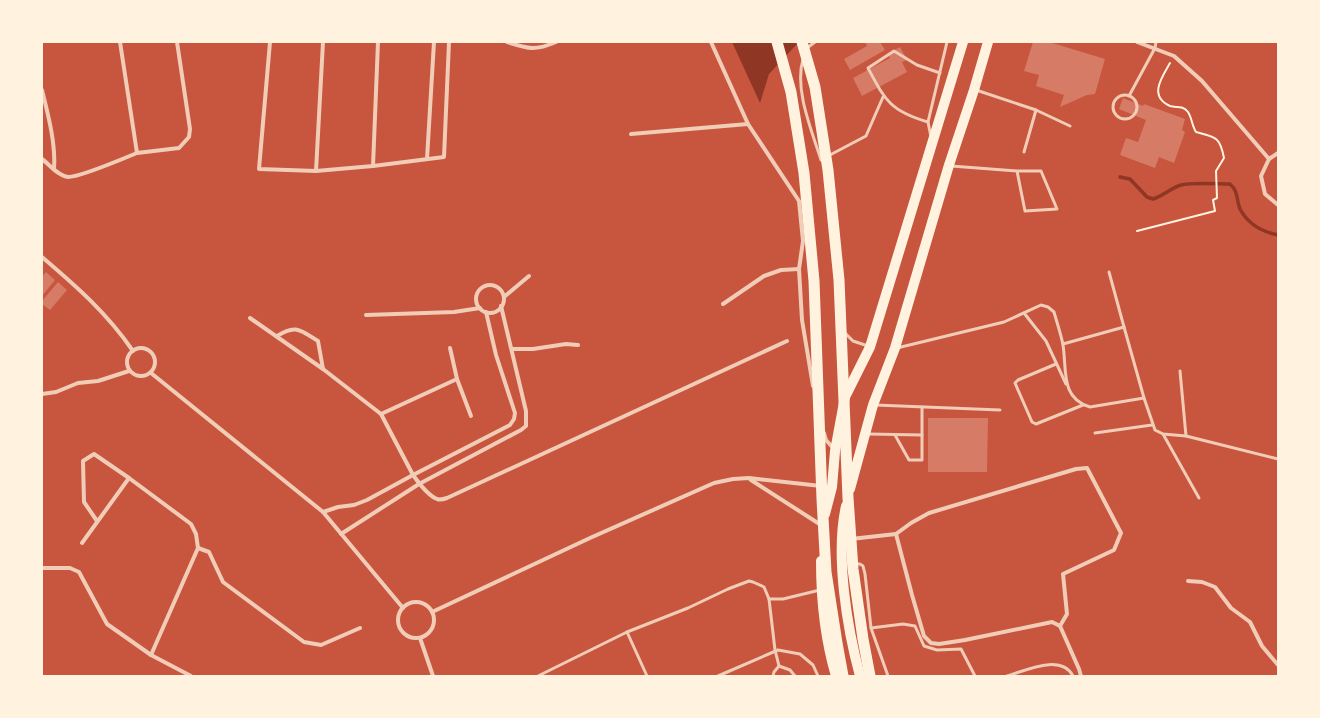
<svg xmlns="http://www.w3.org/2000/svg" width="1320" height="718" font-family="'Archivo Narrow',sans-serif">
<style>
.water{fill:#8f3625}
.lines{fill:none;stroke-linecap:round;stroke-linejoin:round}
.stream{stroke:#8f3625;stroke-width:3.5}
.building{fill:#d67c66}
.path{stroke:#fff3e0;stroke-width:2}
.service{stroke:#f1ccb7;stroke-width:3}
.minor{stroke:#f1ccb7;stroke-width:4}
.trunk{stroke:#fff3e0;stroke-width:10}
.motorway{stroke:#fff3e0;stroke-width:11}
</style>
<rect width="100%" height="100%" fill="#c8553d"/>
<polygon class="water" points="732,42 801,42 796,45 769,74 760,103"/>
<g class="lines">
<path class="stream" d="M1120,177l10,2 17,18 6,2c10,-3 18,-11 28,-14 10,-3 37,-1 49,-1 9,8 6,16 10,25 8,15 23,23 38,26"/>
</g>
<g class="building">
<polygon points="865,42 880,42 885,50 850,70 844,59 867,46"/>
<polygon points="1033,42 1049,42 1105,59 1095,94 1087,95 1060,107 1064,95 1036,86 1039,75 1024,71"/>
<polygon points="900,47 907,60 902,62 907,72 862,96 853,78 890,58 888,54"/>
<polygon points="1123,98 1143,106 1144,104 1185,119 1182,130 1185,132 1174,163 1159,157 1155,168 1120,155 1126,138 1138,142 1146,120 1119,109"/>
<polygon points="46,272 55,280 42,296 42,277"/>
<polygon points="58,282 67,290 50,310 42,304 42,301"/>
<polygon points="928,418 988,418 987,472 928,472"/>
</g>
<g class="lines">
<path class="path" d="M1137,231l78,-20 -2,-11 4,-2 -1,-27 8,-13c-4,-21 -8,-21 -28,-26 -4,-6 -4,-14 -8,-20 -5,-7 -12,-4 -18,-6 -22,-10 -8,-29 0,-43"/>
<g class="service">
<polyline points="807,48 815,42"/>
<path d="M803,59c-9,31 9,72 18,101"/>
<polyline points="976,90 1036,110 1070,126"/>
<circle cx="1125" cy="107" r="12"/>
<polyline points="1129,96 1155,48 1156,42"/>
<path d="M928,122c-38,-11 -43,-22 -60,-54l26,-17 23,14 23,8"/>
<polyline points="931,137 928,122 947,42"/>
<polyline points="1024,152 1036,110"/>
<polyline points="828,156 866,136 883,97"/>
<polyline points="951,166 1017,171 1025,211 1057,209 1041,171 1017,171"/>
<polyline points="1024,313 1046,341 1066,384"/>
<polyline points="1124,327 1144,398 1155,430 1163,434 1186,436 1278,459"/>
<polyline points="844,332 853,341 868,346"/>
<polyline points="1063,344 1124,327 1109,272"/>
<path d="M897,348l107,-26 37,-17 7,2 6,5c3,11 7,22 9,33 4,25 -3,53 27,62l54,-9"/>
<polyline points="1056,364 1018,380 1015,383 1032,422 1036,424 1083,405"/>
<polyline points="1180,371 1186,436"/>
<polyline points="875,405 1000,410"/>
<polyline points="1095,433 1152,425"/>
<polyline points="868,434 922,435"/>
<polyline points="1163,434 1199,498"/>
<polyline points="895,435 909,460 922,460 922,407"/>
<polyline points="856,566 857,564 860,564 863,566 865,574 871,628 888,676"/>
<polyline points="769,599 783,599 820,590"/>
<polyline points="871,628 903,624 915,626 924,646 937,650 961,649 975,676"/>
<polyline points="627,632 647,676"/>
<polyline points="538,676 627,632 688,608 728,589 749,581 753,582 764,587 769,599 775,650 779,666"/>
<polyline points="718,676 778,650 800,654 813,665 818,676"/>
<polyline points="773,676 774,672 779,666 790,670 795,676"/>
<path d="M1007,676c18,-5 54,-23 66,0"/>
</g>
<g class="minor">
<polyline points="120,42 137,153 179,148 189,137 190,129 177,42"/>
<polyline points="270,42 259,169 316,171 373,166 444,157 449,42"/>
<path d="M507,42c22,7 28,9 49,0"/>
<polyline points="711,42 748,124 799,201 803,241 799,269 802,320 813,386"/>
<polyline points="1137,42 1174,56 1202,81 1269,159"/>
<path d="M42,90c6,24 14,54 12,79"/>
<polyline points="631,134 748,124"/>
<polyline points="1278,153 1269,159 1261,176 1265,194 1278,205"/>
<path d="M42,159c7,5 16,17 26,18 13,0 54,-18 69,-24"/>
<polyline points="427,159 434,42"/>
<polyline points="373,166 378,42"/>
<polyline points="316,171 323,42"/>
<path d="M42,257c34,29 65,56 91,94"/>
<circle cx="490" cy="299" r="14"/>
<polyline points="504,297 529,276"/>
<polyline points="723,304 764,276 781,270 799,269"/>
<polyline points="366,315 454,312 480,308"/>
<path d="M250,318l73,51 58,45 32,61c5,7 16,21 24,24 3,1 7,0 10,-1l340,-157"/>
<path d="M277,336c19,-12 23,-6 41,5l5,28"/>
<circle cx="141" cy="362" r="14"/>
<polyline points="512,349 533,349 566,344 578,345"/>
<polyline points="151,373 323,512 403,608"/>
<polyline points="457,379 471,416"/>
<polyline points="42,394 56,392 78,383 98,381 129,371"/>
<polyline points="381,414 457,379 450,348"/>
<polyline points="824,433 826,440 834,449"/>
<polyline points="751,480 821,525"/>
<polyline points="323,512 338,507 354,505 367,500 413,475 510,425 514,419 515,413 496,355 486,312"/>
<polyline points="97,521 84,502 83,461 94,454 129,478 191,524 196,534 198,548 151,655"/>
<polyline points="341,534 419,484 521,430 526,426 526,411 501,306"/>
<polyline points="896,534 911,523 929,513 1076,469 1087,468 1121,533 1114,550 1063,574 1067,614 1060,626"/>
<polyline points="896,534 912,595 924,636 931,643 939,644 965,640 1052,622 1060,626 1079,669 1081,676"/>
<polyline points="851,539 896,534"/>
<polyline points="82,543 129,478"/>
<polyline points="198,548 209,552 223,582 304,642 321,645 360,628"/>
<polyline points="42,568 70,568 79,572 107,624 151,655 191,676"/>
<polyline points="1188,581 1202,582 1215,587 1231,608 1250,622 1262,646 1278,665"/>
<circle cx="416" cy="620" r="18"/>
<polyline points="432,612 590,538 714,483 733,479 749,478 821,486"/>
<polyline points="420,638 433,676"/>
</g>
<g class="trunk">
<polyline points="850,489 873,405 895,348 949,165 974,90 988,42"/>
<path d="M846,506c-11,49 1,122 14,170"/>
<polyline points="825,514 832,487 835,451 845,397 870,347 963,42"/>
<path d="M821,561c0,39 4,78 15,115"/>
</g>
<g class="motorway">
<polyline points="777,42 791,92 804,173 814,281 822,499 826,572 837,643 843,676"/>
<polyline points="802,42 815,87 828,170 839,280 848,498 853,569 863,639 870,676"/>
</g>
</g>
<rect width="1320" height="718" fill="none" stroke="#fff3e0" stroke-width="86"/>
</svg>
